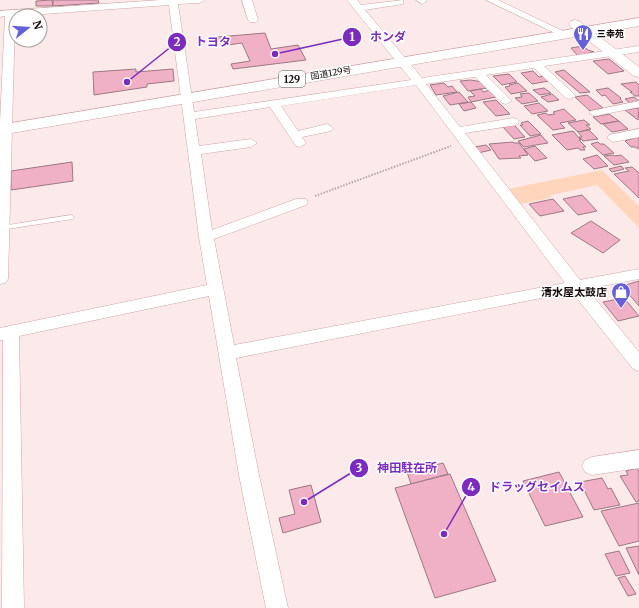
<svg xmlns="http://www.w3.org/2000/svg" width="639" height="608" font-family="Merriweather,'Noto Sans JP',serif">
<style>
.green{fill:#ffd6bc}
.building{fill:#f0b1c6;stroke:#9c7884}
.lines{fill:none;stroke-linecap:round;stroke-linejoin:round}
.service-casing{stroke:#cea6a7;stroke-width:1}
.minor-casing{stroke:#cea6a7;stroke-width:1}
.tertiary-casing{stroke:#cea6a7;stroke-width:1}
.trunk-casing{stroke:#cea6a7;stroke-width:1}
.path{stroke:#b5a5a6;stroke-width:2;stroke-dasharray:1.5 1.5;stroke-linecap:butt}
.service{fill:#fff;fill-rule:evenodd}
.minor{fill:#fff;fill-rule:evenodd}
.tertiary{fill:#fff;fill-rule:evenodd}
.trunk{fill:#fff;fill-rule:evenodd}
.labels{text-anchor:middle;stroke-width:3;stroke-linejoin:round;paint-order:stroke}
.far-poi-label{font-size:9px;font-weight:bold;fill:#170a0b;stroke:#fff;text-anchor:start}
.far-street-label{font-size:9px;fill:#170a0b;stroke:#fff}
.shield{fill:#fff;stroke:#5d5454;stroke-width:1}
.shield-label{font-size:10px;font-weight:bold;fill:#170a0b}
.poi-label{font-size:11px;font-weight:bold;fill:#170a0b;stroke:#fff;text-anchor:end}
.leader{fill:none;stroke:#7b2cbf;stroke-width:1.5}
.callout-dot{fill:#7b2cbf;stroke:#fff;stroke-width:1.5}
.mark-label{font-size:12px;text-anchor:middle;font-weight:bold;fill:#fff}
.callout-label{font-size:12px;text-anchor:middle;font-weight:bold;fill:#7b2cbf;stroke:#fff;stroke-width:3;stroke-linejoin:round;paint-order:stroke}
</style>
<rect width="100%" height="100%" fill="#fceaeb"/>
<polygon class="green" points="602,170 639,206 639,228 597,185 552,195 549,198 521,204 508,189"/>
<g class="building">
<polygon points="52,0 53,6 36,6 36,1"/>
<polygon points="53,0 98,0 99,3 53,6"/>
<polygon points="265,33 271,49 298,45 306,60 233,69 231,64 250,61 242,43 221,46 218,37"/>
<polygon points="583,46 588,50 594,52 578,56 571,48"/>
<polygon points="609,59 624,71 608,74 593,61"/>
<polygon points="136,69 136,72 173,69 174,81 147,84 147,87 94,95 93,72"/>
<polygon points="564,70 590,92 580,93 555,72"/>
<polygon points="533,71 539,77 544,76 549,81 532,84 521,73"/>
<polygon points="509,74 517,82 502,85 493,76"/>
<polygon points="471,80 482,82 487,88 468,91 460,81"/>
<polygon points="636,82 639,85 639,96 635,96 630,92 632,92 621,84"/>
<polygon points="444,83 448,87 452,86 457,92 436,95 430,85"/>
<polygon points="518,83 527,91 511,94 505,87 510,86 509,85"/>
<polygon points="544,88 551,93 540,95 533,90"/>
<polygon points="608,88 621,98 620,99 623,102 613,104 605,95 602,96 596,90"/>
<polygon points="481,89 483,92 490,90 496,97 471,102 468,97 475,96 470,91"/>
<polygon points="459,92 468,102 450,105 443,96"/>
<polygon points="529,93 538,101 522,104 515,98 522,97 520,94"/>
<polygon points="552,94 559,100 548,102 541,97"/>
<polygon points="587,95 603,108 590,111 575,97"/>
<polygon points="634,97 639,101 630,103 625,99"/>
<polygon points="496,100 510,114 496,116 483,102"/>
<polygon points="471,102 476,108 464,111 459,104"/>
<polygon points="539,103 548,111 532,114 524,106"/>
<polygon points="637,108 639,109 638,120 625,110"/>
<polygon points="564,109 576,120 560,123 565,128 553,130 537,115 546,113 548,115 555,114 553,112"/>
<polygon points="609,114 619,121 601,124 593,117"/>
<polygon points="584,120 590,125 586,125 591,129 578,132 568,123"/>
<polygon points="528,121 541,134 530,136 520,125 523,125 521,123"/>
<polygon points="619,121 628,129 612,132 603,124"/>
<polygon points="514,125 525,137 514,139 503,127"/>
<polygon points="589,130 598,139 583,141 579,137 582,137 578,132"/>
<polygon points="573,131 581,140 579,140 586,147 583,147 585,150 580,150 578,148 567,150 552,135"/>
<polygon points="541,135 548,143 524,147 518,141"/>
<polygon points="637,137 639,139 639,149 635,147 631,147 625,141"/>
<polygon points="513,142 514,143 519,143 528,155 519,156 521,158 499,159 489,144"/>
<polygon points="598,142 600,144 604,144 614,153 603,155 591,144"/>
<polygon points="486,145 491,150 478,153 474,147"/>
<polygon points="535,146 547,158 535,161 524,149"/>
<polygon points="597,155 608,166 594,169 583,159"/>
<polygon points="613,155 615,156 621,155 629,162 614,165 604,156"/>
<polygon points="72,162 73,181 11,190 11,171"/>
<polygon points="621,166 624,169 612,172 609,169"/>
<polygon points="632,167 639,173 639,198 614,174 629,171 625,168"/>
<polygon points="582,195 597,211 578,215 563,199"/>
<polygon points="553,199 564,211 540,216 529,204"/>
<polygon points="591,221 620,240 603,253 571,233"/>
<polygon points="639,281 639,306 622,286"/>
<polygon points="624,298 639,316 618,321 603,302"/>
<polygon points="443,463 448,474 411,484 407,472"/>
<polygon points="637,468 639,472 639,501 636,502 620,476 628,475 626,471"/>
<polygon points="559,472 583,517 545,526 523,481"/>
<polygon points="450,474 496,581 435,598 395,488"/>
<polygon points="602,478 608,489 611,488 620,505 594,510 580,482"/>
<polygon points="311,485 321,522 283,533 279,518 295,514 289,490"/>
<polygon points="639,503 639,541 619,546 601,511"/>
<polygon points="639,546 639,575 626,548"/>
<polygon points="619,551 630,573 616,576 605,554"/>
<polygon points="625,576 636,594 628,596 618,578"/>
</g>
<g class="lines">
<defs>
<polygon id="service" points="71,215 74,217 73,219 0,230 0,226 2,226"/>
<g id="minor">
<path d="M161,0h44l-5,3 -22,1 16,108 217,-32 -64,-80h10l4,5 42,-5v4l-38,6 57,68 217,-32v6l-95,14 30,28 2,2 -6,3 -4,-1 -32,-30 -48,7 26,26 -6,3 -4,-1 -27,-26 -49,7 34,43 53,-9 4,1 2,3 -2,3 -52,8 115,147 59,-11v10l-52,10 52,63v19l-6,-2 -61,-77 -336,66 23,117 29,133h-22l-27,-133 -30,-179 -190,40 5,272h-22l1,-268h-3v-12l207,-43 -8,-48 -30,-232 -154,11 -7,263 -3,4 -5,1v-162l5,-106 -5,1v-6zM416,85l149,198 -331,62 -20,-106 92,-34 2,-3 -2,-3h-10l-84,31 -11,-76 50,-7 6,-4 -6,-4 -52,7 -4,-27 75,-12 26,39 4,1 6,-4 -4,-6 29,-6 2,-3 -6,-4 -29,7 -17,-25z"/>
<polygon points="242,0 252,0 258,20 256,22 250,22 248,20"/>
<polygon points="416,0 426,0 427,1 422,4"/>
<polygon points="486,0 498,0 569,34 564,37 561,36"/>
<polygon points="639,101 639,107 595,116 589,113 591,111"/>
<polygon points="639,129 639,137 613,142 607,138 609,135"/>
<polygon points="639,450 639,468 592,475 585,472 582,466 585,460 592,457"/>
</g>
<polygon id="tertiary" points="575,20 579,21 639,67 639,77 634,76 571,27 569,24 571,21"/>
<polygon id="trunk" points="639,18 639,26 0,135 0,125"/>
</defs>
<use href="#service" class="service-casing"/>
<use href="#minor" class="minor-casing"/>
<use href="#tertiary" class="tertiary-casing"/>
<use href="#trunk" class="trunk-casing"/>
<polyline class="path" points="315,196 451,146"/>
<use href="#service" class="service"/>
<use href="#minor" class="minor"/>
<use href="#tertiary" class="tertiary"/>
<use href="#trunk" class="trunk"/>
</g>
<defs>
<symbol id="restaurant-pin" viewBox="-11 -11 22 30"><path d="M0 17L-7.5 6A9.5 9.5 0 1 1 7.5 6Z" fill="#6460d9" stroke="#fff"/><path d="M-5-6h1v4h1v-4h1v4h1v-4h1v5L-1.5 .5V6h-2V.5L-5-1ZM5-6V6H3V1.5H1.5Q1.5-4 5-6Z" fill="#fff"/></symbol>
<symbol id="shop-pin" viewBox="-11 -11 22 30"><path d="M0 17L-7.5 6A9.5 9.5 0 1 1 7.5 6Z" fill="#6460d9" stroke="#fff"/><path d="M-5-2.5h2.3a2.7 3.5 0 0 1 5.4 0H5L5.5 6h-11ZM-1.5-2.5h3a1.5 2.3 0 0 0-3 0Z" fill="#fff"/></symbol>
</defs>
<g fill-rule="evenodd">
<use href="#restaurant-pin" x="572" y="23" width="22" height="30"/>
<use href="#shop-pin" x="610" y="281" width="22" height="30"/>
</g>
<g class="labels">
<g class="far-poi-label">
<text x="597" y="37">三幸苑</text>
</g>
<g class="far-street-label">
<text transform="translate(331 73) rotate(-10)" y="3">国道129号</text>
</g>
<rect class="shield" x="279" y="71" width="26" height="16" rx="3"/>
<g class="shield-label">
<text x="292" y="83">129</text>
</g>
<g class="poi-label">
<text x="607" y="296">清水屋太鼓店</text>
</g>
</g>
<path class="leader" d="M275 54L352 37M127 82L177 42M304 502L359 468M444 534L471 487"/>
<g class="callout-dot">
<circle cx="275" cy="54" r="4"/>
<circle cx="127" cy="82" r="4"/>
<circle cx="304" cy="502" r="4"/>
<circle cx="444" cy="534" r="4"/>
<circle cx="352" cy="37" r="10"/>
<circle cx="177" cy="42" r="10"/>
<circle cx="359" cy="468" r="10"/>
<circle cx="471" cy="487" r="10"/>
</g>
<g class="mark-label">
<text x="352" y="41">1</text>
<text x="177" y="46">2</text>
<text x="359" y="472">3</text>
<text x="471" y="491">4</text>
</g>
<g class="callout-label">
<text x="388" y="41">ホンダ</text>
<text x="213" y="46">トヨタ</text>
<text x="407" y="472">神田駐在所</text>
<text x="537" y="491">ドラッグセイムス</text>
</g>
<g transform="translate(28 28) rotate(73)"><circle r="19" fill="#ffffff" stroke="#a29d9d"/>
<path d="M0-3L7 15L0 10L-7 15Z" fill="#6460d9"/>
<text y="-6" font-size="11" font-weight="bold" text-anchor="middle" fill="#170a0b">N</text>
</g>
</svg>
